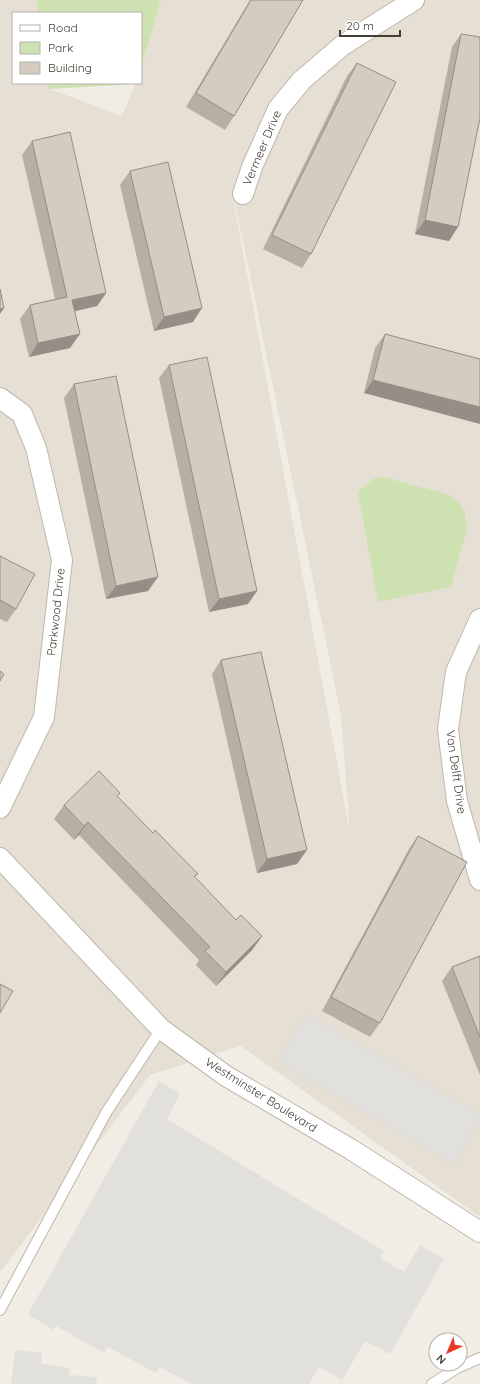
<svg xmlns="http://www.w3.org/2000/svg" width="480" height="1384" font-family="Quicksand,sans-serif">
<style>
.residential{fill:#e5dfd4;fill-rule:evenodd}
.green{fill:#cee2b1}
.parking{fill:#e2e0dd}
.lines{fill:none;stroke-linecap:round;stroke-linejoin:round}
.service-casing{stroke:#bfb7ac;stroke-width:12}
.minor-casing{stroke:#bfb7ac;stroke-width:22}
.service{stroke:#fff;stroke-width:10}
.minor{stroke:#fff;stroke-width:20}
.wall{fill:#b7afa4}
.shaded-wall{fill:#958e86}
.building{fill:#d5cbbf;stroke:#958e86}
.labels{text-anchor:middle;stroke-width:3;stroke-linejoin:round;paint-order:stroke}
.street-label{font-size:12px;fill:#433d35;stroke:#fff}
</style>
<rect width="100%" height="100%" fill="#f1ede5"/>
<path class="residential" d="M0,0h37l1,13h-25v70h36l1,6 72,27 14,-33h5v-15l20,-68h319v1217l-239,-171 -91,29 -150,197zM234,198l107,517 9,118 -117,-635z"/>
<g class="green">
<polygon points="37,0 161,0 141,68 141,13 38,13"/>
<polygon points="49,83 136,83 136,84 49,89"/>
<polygon points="383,477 439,492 451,496 459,504 465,513 467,528 451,587 378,602 358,492 373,479"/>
</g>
<g class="parking">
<polygon points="306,1013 480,1114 480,1119 454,1164 278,1062"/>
<polygon points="159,1081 180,1094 167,1119 384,1251 380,1258 404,1272 420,1245 444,1259 390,1354 365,1341 342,1380 319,1367 309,1384 191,1384 160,1367 156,1373 108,1347 104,1353 56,1326 53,1330 28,1314"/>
<polygon points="15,1350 42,1353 41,1364 69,1368 69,1375 97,1377 96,1384 11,1384"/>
</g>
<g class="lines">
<defs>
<g id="service">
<polyline points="0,1310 107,1111 161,1029"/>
<polyline points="432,1384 457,1368 480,1358"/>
</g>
<g id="minor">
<polyline points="243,194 252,167 278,109 302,80 343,45 414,0"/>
<polyline points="0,398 22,414 36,448 62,560 44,717 0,808"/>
<polyline points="480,619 456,672 448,729 457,801 480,880"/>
<polyline points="0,858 161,1029 226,1076 352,1150 480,1232"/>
</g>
</defs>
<use href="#service" class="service-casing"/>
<use href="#minor" class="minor-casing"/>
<use href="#service" class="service"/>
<use href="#minor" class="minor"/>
</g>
<g class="wall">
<polygon points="250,0 303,0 234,116 225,130 186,107"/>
<polygon points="461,34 449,241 415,234 452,47"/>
<polygon points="357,63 311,254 302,268 263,249 347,76"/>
<polygon points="32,141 106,293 97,306 75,311 70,348 29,357 20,319 30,305 55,299 22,155"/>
<polygon points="130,171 193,322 154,331 120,185"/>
<polygon points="385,334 480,359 364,393 375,348"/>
<polygon points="169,365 248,604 209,612 159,378"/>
<polygon points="74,384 148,591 106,599 64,398"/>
<polygon points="0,556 16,609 7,622 0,619"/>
<polygon points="221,660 297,864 257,873 212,674"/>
<polygon points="117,797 236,920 262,936 252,950 216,986 196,965 199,960 79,835 74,840 54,819 64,805"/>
<polygon points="418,836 380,1023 370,1037 322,1011 409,849"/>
<polygon points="480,956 480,1075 442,981 452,967"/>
</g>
<g class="shaded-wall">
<polygon points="425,220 458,227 449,241 415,234"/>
<polygon points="106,293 97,306 63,314 72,300"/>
<polygon points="4,308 0,314 0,309"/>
<polygon points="202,308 193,322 154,331 164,317"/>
<polygon points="80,334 70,348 29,357 38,343"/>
<polygon points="373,380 480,407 480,424 364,393"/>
<polygon points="158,577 148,591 106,599 116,586"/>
<polygon points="257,591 248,604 209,612 219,599"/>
<polygon points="88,822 79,835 74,840 84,826"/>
<polygon points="307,850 297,864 257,873 267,859"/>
<polygon points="262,936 252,950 216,986 226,972"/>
</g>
<g class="building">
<polygon points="251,0 303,0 234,116 196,93"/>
<polygon points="461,34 480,37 480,118 458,227 425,220"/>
<polygon points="357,63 396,82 311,254 272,235"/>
<polygon points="70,132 106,293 72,300 80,334 38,343 30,305 67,297 32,141"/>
<polygon points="168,162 202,308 164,317 130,171"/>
<polygon points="0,289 4,308 0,309"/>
<polygon points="385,334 480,359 480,407 373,380"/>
<polygon points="207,357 257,591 219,599 169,365"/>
<polygon points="116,376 158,577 116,586 74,384"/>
<polygon points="0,556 35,574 16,609 0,600"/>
<polygon points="261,652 307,850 267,859 221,660"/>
<polygon points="0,671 4,674 0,681"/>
<polygon points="99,771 120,793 117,796 153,833 155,830 198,874 194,876 236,920 241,915 262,936 226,972 205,951 210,947 88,822 84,826 64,805"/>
<polygon points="418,836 467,862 380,1023 331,997"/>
<polygon points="480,956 480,1037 452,967"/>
<polygon points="0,984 13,991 0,1013"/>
</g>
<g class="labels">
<g class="street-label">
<text transform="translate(262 148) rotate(-67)" y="4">Vermeer Drive</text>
<text transform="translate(56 612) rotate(-84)" y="4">Parkwood Drive</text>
<text transform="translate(456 772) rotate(82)" y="4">Van Delft Drive</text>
<text transform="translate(261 1095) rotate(32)" y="4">Westminster Boulevard</text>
</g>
</g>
<rect x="12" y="12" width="130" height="72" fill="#ffffff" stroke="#b4b1ae"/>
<rect x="20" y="25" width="20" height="6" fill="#ffffff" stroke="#b4b1ae"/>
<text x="48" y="32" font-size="12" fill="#433d35">Road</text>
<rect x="20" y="42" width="20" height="12" fill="#cee2b1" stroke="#b4b1ae"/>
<text x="48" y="52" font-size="12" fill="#433d35">Park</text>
<rect x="20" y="62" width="20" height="12" fill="#d5cbbf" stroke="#b4b1ae"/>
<text x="48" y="72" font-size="12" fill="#433d35">Building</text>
<g transform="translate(448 1352) rotate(224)"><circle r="19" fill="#ffffff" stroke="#b4b1ae"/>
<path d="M0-3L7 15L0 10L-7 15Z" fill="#e83b26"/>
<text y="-6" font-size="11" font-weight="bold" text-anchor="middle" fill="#433d35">N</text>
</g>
<path d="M340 30v6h60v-6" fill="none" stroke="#433d35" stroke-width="2"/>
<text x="346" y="30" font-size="12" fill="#433d35" stroke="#ffffff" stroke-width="3" paint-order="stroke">20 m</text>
</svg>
